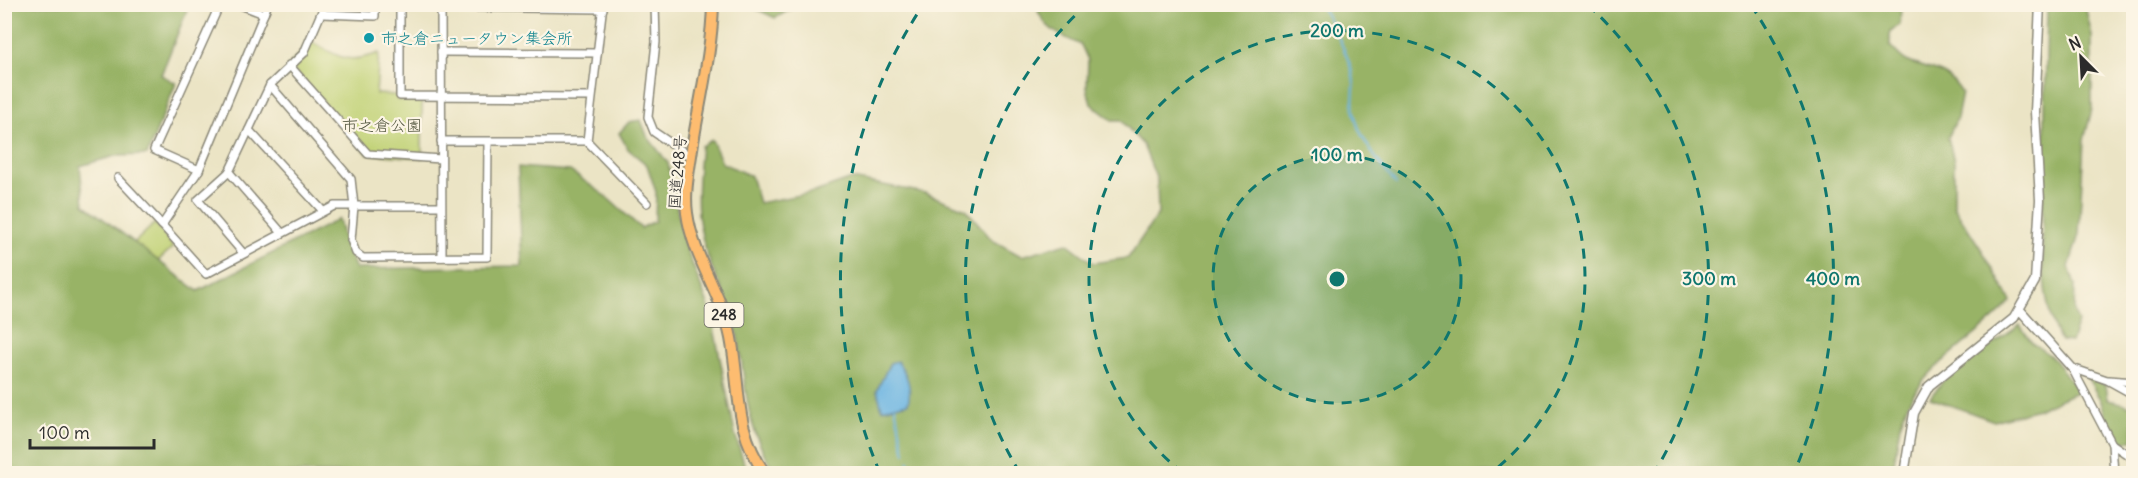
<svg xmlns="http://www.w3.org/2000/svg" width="2138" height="478" font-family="Delius,'Klee One',sans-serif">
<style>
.green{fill:#c0d174;stroke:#767e50;stroke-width:1.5}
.forest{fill:#98b366;stroke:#626f48;stroke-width:1.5;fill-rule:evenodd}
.water{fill:#69b4e2;stroke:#4a7086;stroke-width:1.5}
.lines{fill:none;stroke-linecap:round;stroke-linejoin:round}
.stream{stroke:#69b4e2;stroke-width:2}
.minor-casing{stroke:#8b8878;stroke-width:10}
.tertiary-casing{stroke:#8b8878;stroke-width:11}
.trunk-casing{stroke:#8b8878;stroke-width:14}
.minor{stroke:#fff;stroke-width:7}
.tertiary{stroke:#fff;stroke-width:8}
.trunk{stroke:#fdbc6f;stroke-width:10}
.ring{fill:none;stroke:#0f766e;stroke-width:3;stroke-dasharray:10 8}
.culture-dot{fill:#0f9aa8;stroke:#fcf5e5;stroke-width:2}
.labels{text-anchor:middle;stroke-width:4.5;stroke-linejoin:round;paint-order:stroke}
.shield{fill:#fcf5e5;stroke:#6a6863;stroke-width:1.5}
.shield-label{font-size:15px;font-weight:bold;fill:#2b2b2b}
.culture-label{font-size:16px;fill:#0d838f;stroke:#fcf5e5;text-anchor:start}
.park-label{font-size:16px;fill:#50543d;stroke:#fcf5e5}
.street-label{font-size:16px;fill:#2b2b2b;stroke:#fcf5e5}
.centre{fill:#0f766e;stroke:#fcf5e5;stroke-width:3}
.ring-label{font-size:18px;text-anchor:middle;font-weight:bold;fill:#0f766e;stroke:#fcf5e5;stroke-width:4.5;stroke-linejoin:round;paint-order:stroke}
</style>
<rect width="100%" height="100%" fill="#fcf5e5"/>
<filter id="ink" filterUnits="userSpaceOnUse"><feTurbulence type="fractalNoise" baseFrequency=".0167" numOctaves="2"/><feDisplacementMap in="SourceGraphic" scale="12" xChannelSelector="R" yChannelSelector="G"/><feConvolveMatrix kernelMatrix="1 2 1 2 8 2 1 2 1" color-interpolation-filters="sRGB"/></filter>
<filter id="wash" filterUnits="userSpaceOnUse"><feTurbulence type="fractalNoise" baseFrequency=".008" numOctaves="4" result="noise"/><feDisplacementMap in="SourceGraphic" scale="24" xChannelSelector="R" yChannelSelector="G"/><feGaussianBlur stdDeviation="1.35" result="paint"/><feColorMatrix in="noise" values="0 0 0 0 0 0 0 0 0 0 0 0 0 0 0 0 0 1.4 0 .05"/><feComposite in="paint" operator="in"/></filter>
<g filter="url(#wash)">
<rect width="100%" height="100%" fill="#ebe4c5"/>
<g class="green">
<path d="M310,41c29,16 36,24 69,12l-3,41 20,1 1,5 25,2v56l-54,-4 -79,-89z"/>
<polygon points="155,223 173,247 158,261 134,243"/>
</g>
<g class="forest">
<polygon points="4,5 189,5 161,75 176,83 147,155 115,156 80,166 84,204 198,291 339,219 344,241 356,269 522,266 518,167 570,171 603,194 641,228 655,221 656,192 647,165 628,149 619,133 629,122 641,120 647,136 668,163 684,242 711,313 735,434 744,463 751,473 5,473"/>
<polygon points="748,5 799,5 775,18"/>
<path d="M1036,5h865l-1,20 -10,6v15c6,5 12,14 19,16 24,10 37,6 53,31l-5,25 -9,20 6,23v46l29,45 28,49c-30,36 -86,63 -104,105 -11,24 -9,43 -15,67h-1116c-37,-52 -27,-98 -43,-156 -3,-14 -12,-28 -18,-42 -21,-50 -20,-76 -14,-129l11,-6 10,23 29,13 8,27 56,-11 37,-13 73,14 41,16 26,31 29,16 46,-13 26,20 35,-5 30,-44 -1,-34 -14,-35 -22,-25h-9l-21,-16 -4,-16 1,-28 -7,-15c-22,-10 -38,-16 -45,-40zM890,363l18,40 -26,6 -5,-19z"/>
<path d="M2047,5h38l7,31v73l-8,31 -5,94 -10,33 6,18 -1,27 4,10 -7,20 -10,-1c-25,-39 -18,-126 -17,-172 1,-55 2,-110 3,-164z"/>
<polygon points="2020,325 2032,343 2051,356 2079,391 2041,408 1994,421 1930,398 1946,377"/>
<polygon points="2087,377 2106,385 2108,399 2133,407 2133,441 2120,441 2112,434 2100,399"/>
</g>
<path class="water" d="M897,361c10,12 15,27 11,42l-26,6 -5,-19 13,-27z"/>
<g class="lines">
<g class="stream">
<path d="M1319,4c13,18 34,59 35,80 0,10 -2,19 0,28 5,28 25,50 42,72"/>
<polyline points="895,407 905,453"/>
<polyline points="909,461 909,474"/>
</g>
</g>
</g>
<g filter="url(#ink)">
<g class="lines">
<defs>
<g id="minor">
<polyline points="238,4 264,14"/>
<polyline points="268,4 199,170 162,225 206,274 334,206 441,206"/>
<polyline points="400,4 400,96 591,97"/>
<polyline points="441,4 442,257"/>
<polyline points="655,4 656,42 648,117 654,132 691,157"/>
<polyline points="441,7 603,9"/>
<polyline points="322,14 375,16 375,4"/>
<polyline points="441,52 597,53"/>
<polyline points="289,65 368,154 441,159"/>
<polyline points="270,85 351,179 354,206 351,240 356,253 363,258 487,257 488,142"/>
<polyline points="249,130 322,210"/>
<polyline points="441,141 587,141 603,4"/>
<polyline points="587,141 647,203"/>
<polyline points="199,170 154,150 220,4"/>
<polyline points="229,172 282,233"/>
<polyline points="118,178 162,225"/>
<polyline points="243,253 198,200 229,172 270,85 304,53 325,4"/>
<polyline points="2072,368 2112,444 2134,459"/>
<polyline points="2072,368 2107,380 2134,395"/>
<polyline points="2109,380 2134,382"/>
<polyline points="2112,444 2114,474"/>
</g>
<g id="tertiary">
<polyline points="2020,310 2072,368"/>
<polyline points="1904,474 1914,413 1929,386 2014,318 2035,281 2040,200 2035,112 2040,4"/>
</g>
<path id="trunk" d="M713,4c-1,47 -14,99 -21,145 -3,21 -8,44 -5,64 6,45 35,81 44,125 10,52 2,89 34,136"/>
</defs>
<use href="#minor" class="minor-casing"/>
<use href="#tertiary" class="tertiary-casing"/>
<use href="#trunk" class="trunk-casing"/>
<use href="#minor" class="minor"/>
<use href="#tertiary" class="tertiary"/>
<use href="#trunk" class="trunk"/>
</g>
</g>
<circle cx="1337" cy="279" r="124" fill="#0f766e" fill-opacity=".12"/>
<g class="ring">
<circle cx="1337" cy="279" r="124"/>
<path d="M1183 473A248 248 0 1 1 1491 473"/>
<path d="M1020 473A372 372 0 0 1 1086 5M1588 5A372 372 0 0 1 1654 473"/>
<path d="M880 473A496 496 0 0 1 923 5M1751 5A496 496 0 0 1 1794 473"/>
</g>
<circle class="culture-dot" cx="369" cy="38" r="6"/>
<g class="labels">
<rect class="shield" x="704.5" y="303" width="39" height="24" rx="4.5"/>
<g class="shield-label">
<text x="724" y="320">248</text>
</g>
<g class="culture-label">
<text x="381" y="44">市之倉ニュータウン集会所</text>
</g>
<g class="park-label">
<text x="382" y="131">市之倉公園</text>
</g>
<g class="street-label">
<text transform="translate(677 172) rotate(-85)" y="6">国道248号</text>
</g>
</g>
<circle cx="1337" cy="279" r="9" class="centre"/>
<g class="ring-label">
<text x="1337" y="37">200 m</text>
<text x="1337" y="161">100 m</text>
<text x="1709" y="285">300 m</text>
<text x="1833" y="285">400 m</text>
</g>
<rect width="2138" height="478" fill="none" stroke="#fcf5e5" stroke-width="24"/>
<g transform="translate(2081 57) rotate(336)" stroke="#fcf5e5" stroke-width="4.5" paint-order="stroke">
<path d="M0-4.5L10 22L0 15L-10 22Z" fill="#2b2b2b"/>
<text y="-9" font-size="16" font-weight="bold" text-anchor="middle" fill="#2b2b2b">N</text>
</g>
<path d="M30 439v9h124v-9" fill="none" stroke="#2b2b2b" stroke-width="3"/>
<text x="39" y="439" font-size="18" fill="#2b2b2b" stroke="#fcf5e5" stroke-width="4.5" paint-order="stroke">100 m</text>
</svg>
